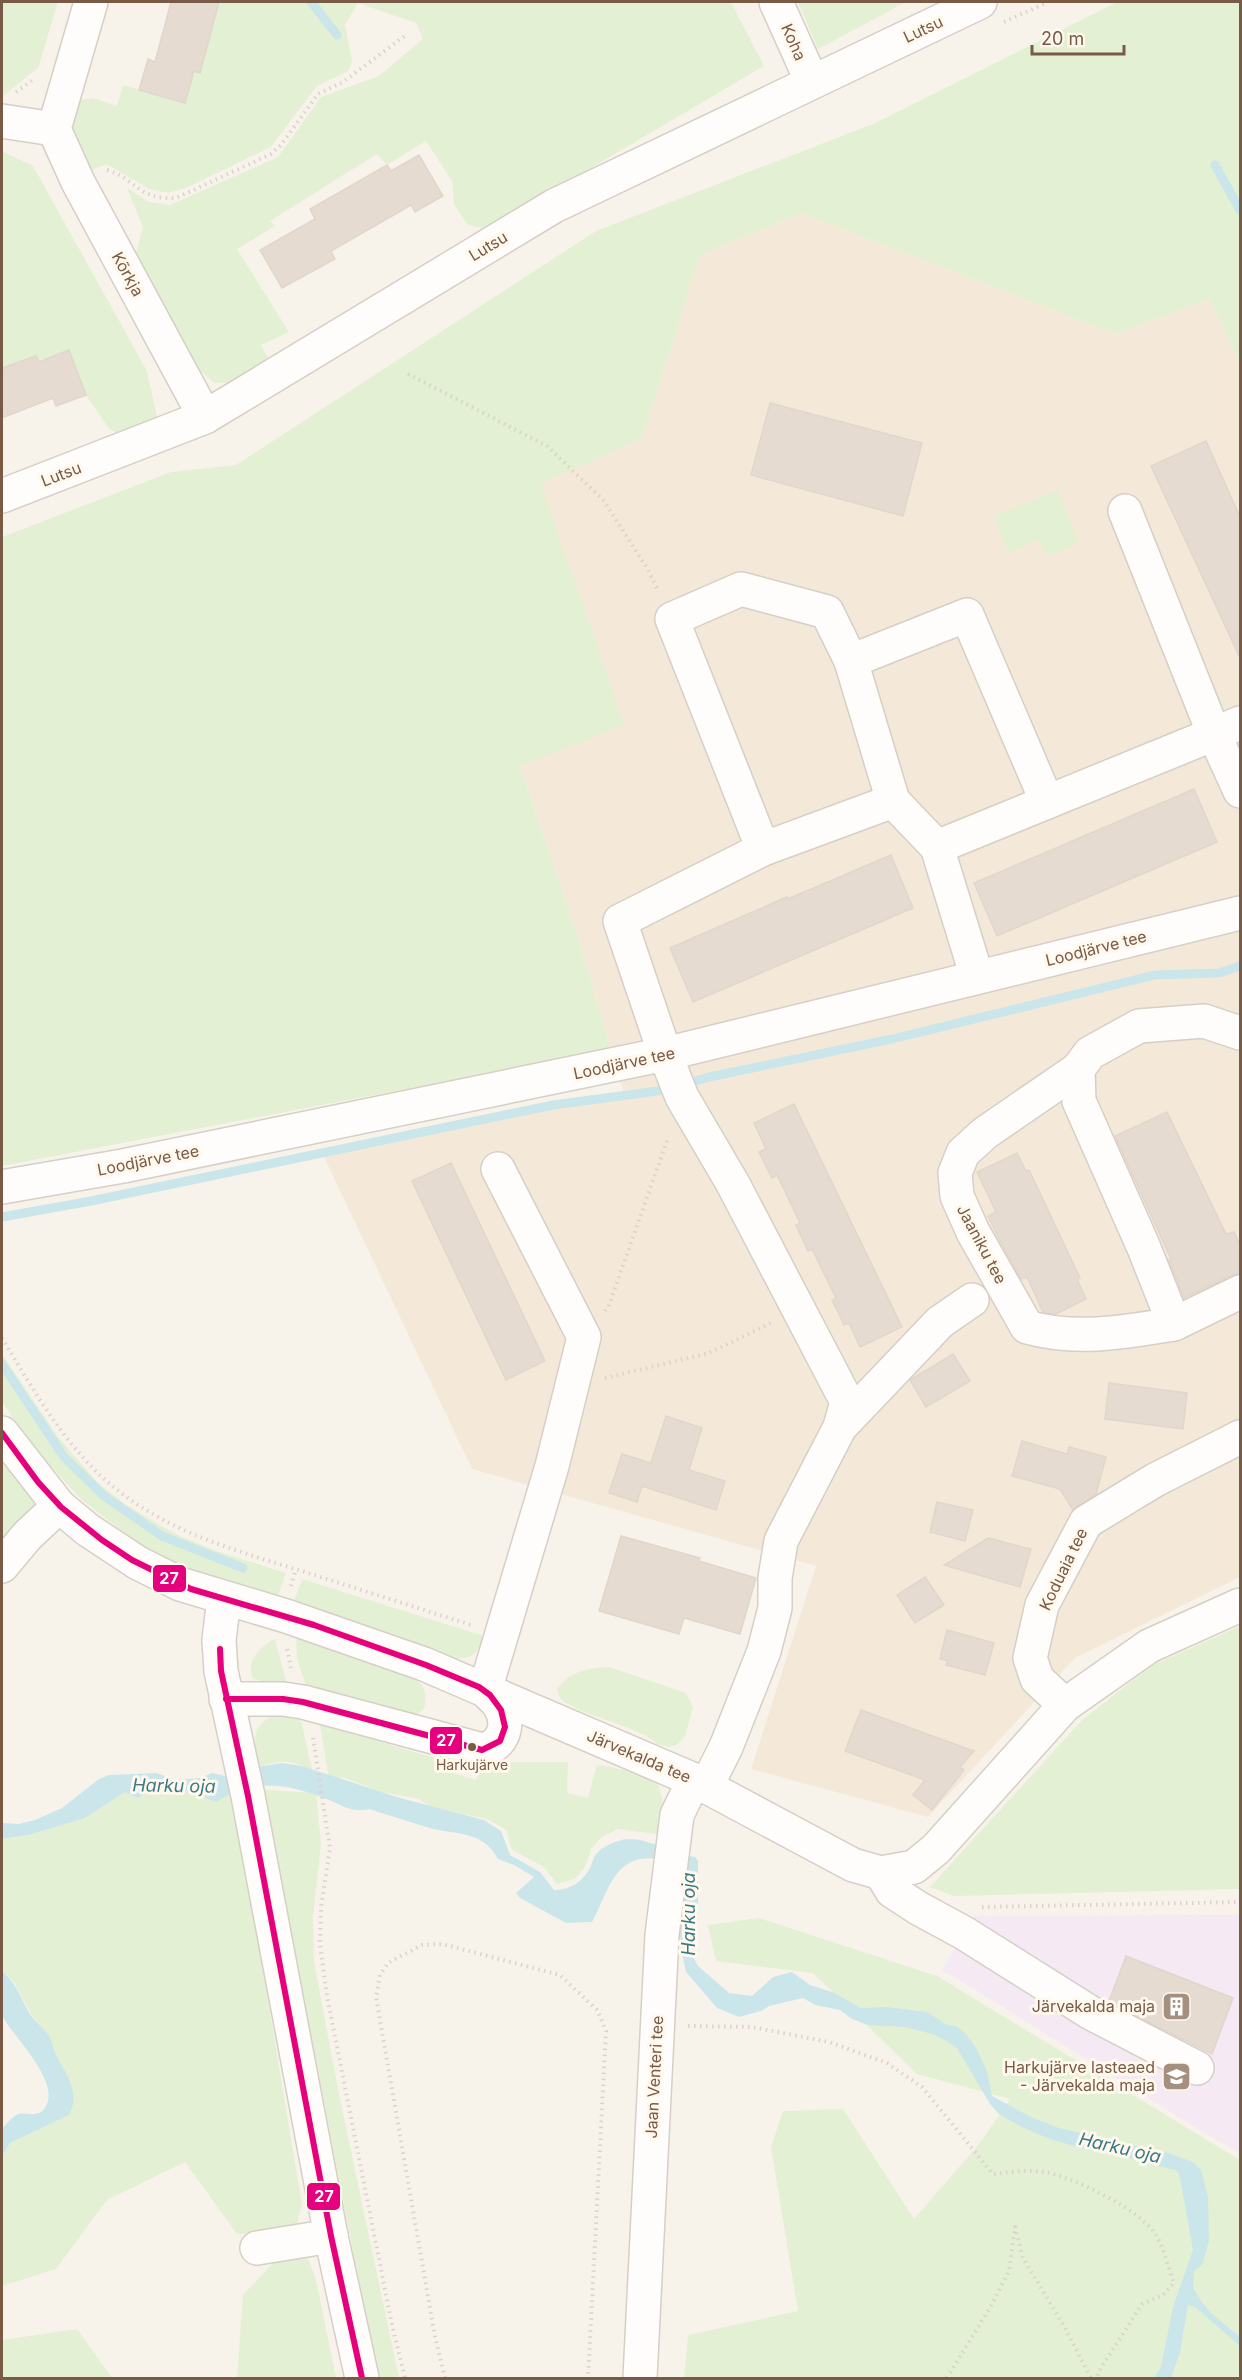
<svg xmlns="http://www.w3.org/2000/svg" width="1242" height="2380" font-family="Inter,sans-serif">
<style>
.residential{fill:#f4e9d9}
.education{fill:#f5e9f3}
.green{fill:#e3f0d3}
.water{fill:#cae6ea}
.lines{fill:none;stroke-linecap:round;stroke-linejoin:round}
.stream{stroke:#cae6ea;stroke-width:9}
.building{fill:#e5dbd1;stroke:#e2d6cc;stroke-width:1.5}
.minor-casing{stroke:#d6cfc6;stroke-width:36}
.path{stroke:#dbd2cc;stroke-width:4;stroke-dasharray:1.5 4.5;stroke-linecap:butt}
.minor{stroke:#fefdfc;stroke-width:33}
.bus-1-casing{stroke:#fff8ec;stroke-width:10}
.bus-1{stroke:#e5007d;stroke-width:6}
.bus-dot{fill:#795a47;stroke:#fff8ec;stroke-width:2}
.labels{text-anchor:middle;stroke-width:6;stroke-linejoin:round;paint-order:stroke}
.bus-label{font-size:14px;fill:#795a47;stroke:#fff8ec}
.street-label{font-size:16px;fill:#795a47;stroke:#fff8ec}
.poi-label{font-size:16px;fill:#795a47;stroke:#fff8ec;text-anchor:end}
.water-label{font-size:18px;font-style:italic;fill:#3b7987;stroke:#fff8ec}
.line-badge{stroke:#fff8ec;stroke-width:2}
.badge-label{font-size:16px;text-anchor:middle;font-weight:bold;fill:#fff}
</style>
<rect width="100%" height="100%" fill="#f8f3ea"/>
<polygon class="residential" points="801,213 1116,334 1209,299 1240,362 1240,1577 1075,1658 928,1817 751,1769 816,1566 472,1469 323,1155 624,1094 577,934 520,765 623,725 540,483 642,439 700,255"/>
<polygon class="education" points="1240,1915 1240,2153 1201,2131 979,1992 942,1970 974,1916"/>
<g class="green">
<polygon points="2,2 58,2 38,68 4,95 2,100"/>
<polygon points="219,2 731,2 764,66 523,208 491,231 467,224 454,204 452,181 426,141 387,165 377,154 270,221 275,226 237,249 289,332 261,345 270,361 232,382 214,383 197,368 136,253 143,227 127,188 149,202 170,205 278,157 321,97 379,76 423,39 416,23 358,3 345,25 352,61 348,71 317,86 271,147 186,188 168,193 149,189 106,164 88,172 68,132 75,101 93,98 117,106 123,85 185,103 194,71 200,72"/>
<polygon points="798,2 906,2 818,49"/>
<polygon points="1117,2 1240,2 1240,362 1209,299 1116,334 801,213 700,255 642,439 541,483 624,725 520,766 577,934 611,1050 2,1166 2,537 171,472 236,465 596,231 873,124"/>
<polygon points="2,151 33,166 147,371 159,426 126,437 109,429 86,395 69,350 39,362 36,356 2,368"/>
<polygon points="1058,490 1079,543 1046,556 1039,540 1008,552 994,516"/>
<polygon points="2,1354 58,1437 98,1483 125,1504 156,1523 180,1536 216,1551 286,1573 277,1598 197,1573 167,1559 137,1542 82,1500 38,1453 2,1402"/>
<polygon points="2,1463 39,1508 2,1541"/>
<path d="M302,1579l182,57c-8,21 -14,25 -37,21l-154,-53z"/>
<polygon points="1240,1626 1240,1889 954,1896 930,1887 1083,1719 1153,1665"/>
<path d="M296,1638l15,3 98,33c15,9 19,18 15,35l-13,10 -102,-25 -12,-35z"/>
<path d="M275,1639l13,49 -35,-9c-8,-18 7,-33 22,-40z"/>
<path d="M609,1667l77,26 7,14 -8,29 -7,8 -9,3 -12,-3 -10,-8 -29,-12 -37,-13 -17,-9 -5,-6 -2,-7c13,-18 31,-21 52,-22z"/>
<path d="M295,1711l7,13 10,46c-25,-11 -29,-10 -55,-3 -8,-35 0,-52 38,-56z"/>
<path d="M322,1717l19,6 -1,7 112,33 -2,9 26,8 6,-18h86l-1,31 21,5 9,-33c22,2 41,9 61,19l8,30 -1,21 -48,-6 -16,9 -10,11 -5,16 -10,13 -19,6 -13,-17 -32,-17 -6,-20 -19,-11 -57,-12 -11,-8 -37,-7 -40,-15 -13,4 -9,-57z"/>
<polygon points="167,1787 190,1792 216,1802 233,1791 302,2204 295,2232 237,2234 185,2162 107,2200 56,2269 2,2286 2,2156 10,2143 69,2115 49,2036 32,2016 14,1982 2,1971 2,1839 29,1835 85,1818 125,1792 138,1798 149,1791"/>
<path d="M268,1790l48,3 5,50 -8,74 1,45 25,132 60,284h-19l-3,-9c-40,-192 -74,-386 -116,-578z"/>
<polygon points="759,1918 937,1976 1240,2160 1240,2378 684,2378 688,2335 798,2311 771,2147 783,2111 843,2109 914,2219 980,2143 1010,2099 917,2074 813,1973 716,1961 708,1925"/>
<polygon points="307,2256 316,2280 336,2378 237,2378 243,2295 277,2259"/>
<polygon points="77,2329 112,2378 2,2378 2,2340"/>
</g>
<g class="water">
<path d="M282,1763l20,3 98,32 84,22 17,11 9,24 30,17 14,18c15,0 27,-7 35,-20 3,-5 4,-13 8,-17 6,-7 21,-13 30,-14 21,-1 45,14 68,18l3,4v58l-5,38 5,9 31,27 23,3 21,-19 19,-5 18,13 22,7 29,16 26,-1 40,5 20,13 9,1 10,8 10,14 11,23 5,25 41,22 26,10 109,25 25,9 8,8 7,27 1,44 -7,24 -8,6 -1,17 8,13 11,13 28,23v9l-45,-39 -7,-2 -8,47 -9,26h-17l7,-11 12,-60 20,-57 -14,-77 -4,-3 -67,-17 -21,-3 -40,-12 -27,-12 -21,-12 -9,-10 -33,-56 -12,-8 -13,-6 -27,-7 -37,-2 -16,-6 -12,-9 -25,-5 -12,-7 -34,8 -8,5 -22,6 -22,-9 -31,-36 -7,-33 1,-22 -21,-58c-45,-7 -50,32 -67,63l-26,1 -46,-25 -4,-5 18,-16 -20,-12 -16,-6c-16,-31 -47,-23 -75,-33 -18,-6 -36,-11 -54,-17 -16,4 -26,-3 -40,-9 -40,-16 -75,-23 -113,2 -26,-10 -52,-22 -78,-4l-13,-6 -40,26 -56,17 -27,4v-16l17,1 16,-4 27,-12 37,-29 10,-4 47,-2 21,7 23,-2 12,-5 18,4 27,-10z"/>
<path d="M2,1971c18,16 18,28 30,46 5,6 11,11 16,17 4,6 5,15 8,21 10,19 25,38 13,60l-59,28 -8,13v-27c5,-5 9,-12 17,-15 8,-2 18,4 25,-5 20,-25 -30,-71 -41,-92 -3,-8 -2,-35 -1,-46z"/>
</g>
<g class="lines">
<g class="stream">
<polyline points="311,2 337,35"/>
<polyline points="1215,165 1240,210"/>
<polyline points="2,1217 91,1201 553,1105 665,1090 709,1077 892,1039 1155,975 1219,973 1240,966"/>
<polyline points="2,1364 64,1457 104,1496 162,1536 243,1568"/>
</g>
</g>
<g class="building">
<polygon points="171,2 219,2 200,73 194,71 185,103 139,90 148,59 155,62"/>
<polygon points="419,155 443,196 415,212 411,205 331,251 335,259 282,288 260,250 315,219 310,209 387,165 391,171"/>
<polygon points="69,350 86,395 56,406 53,398 2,418 2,368 36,356 39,362"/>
<polygon points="770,403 922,443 903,516 751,475"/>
<polygon points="1206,441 1240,517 1240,658 1151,466"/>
<polygon points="1194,789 1217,842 997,936 974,883"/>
<polygon points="891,855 913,908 693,1002 670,948 787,897 788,899"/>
<polygon points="794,1104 902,1327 860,1347 849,1323 844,1325 838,1312 832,1300 836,1298 812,1249 808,1251 796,1225 800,1223 777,1175 772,1178 759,1152 766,1149 754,1123"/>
<polygon points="1167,1112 1226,1234 1234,1232 1240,1245 1240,1273 1232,1275 1184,1298 1169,1260 1171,1259 1115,1136"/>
<polygon points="1017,1153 1026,1171 1029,1170 1080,1278 1077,1279 1086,1299 1056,1314 1043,1312 1027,1277 1021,1279 999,1239 988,1216 996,1212 977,1172"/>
<polygon points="451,1163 545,1361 506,1380 412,1181"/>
<polygon points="953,1354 970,1381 926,1407 910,1380"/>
<polygon points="1109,1383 1187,1393 1183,1429 1105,1419"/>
<polygon points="666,1416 702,1428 689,1470 725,1481 716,1510 642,1486 637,1502 609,1493 622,1454 651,1463"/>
<polygon points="1022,1441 1067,1454 1069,1447 1106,1457 1096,1494 1073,1510 1060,1489 1012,1476"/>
<polygon points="937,1502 973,1510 965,1541 930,1532"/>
<polygon points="621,1536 700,1558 699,1561 756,1578 740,1634 684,1618 679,1634 599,1611"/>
<polygon points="988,1538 1031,1549 1020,1587 944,1565"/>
<polygon points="925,1577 944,1605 915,1623 897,1595"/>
<polygon points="947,1630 994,1643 985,1675 946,1665 948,1661 940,1659"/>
<polygon points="861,1710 974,1751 960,1767 964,1770 932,1810 913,1795 925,1780 845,1751"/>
<polygon points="1126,1956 1233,1998 1212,2054 1133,2014 1134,2011 1109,2001"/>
</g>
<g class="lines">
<defs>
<g id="minor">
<polyline points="91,2 54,129 78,182 205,417"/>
<polyline points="776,2 812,82"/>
<polyline points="2,121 54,129"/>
<polyline points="2,496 205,417 554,206 980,2"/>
<polyline points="1125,511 1214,734 1240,723"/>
<polyline points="851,661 893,801"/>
<polyline points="937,847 977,977"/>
<polyline points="763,849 672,619 741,589 827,612 851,661 967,615 1047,802"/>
<polyline points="1240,1033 1204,1021 1139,1026 1090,1053 1078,1069 1079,1101 1144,1248 1174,1324 1240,1292"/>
<path d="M1078,1069l-93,64 -22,20 -8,20 2,23 16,36 54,95c49,14 98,5 147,-3"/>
<polyline points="2,1187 123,1166 665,1054 1240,913"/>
<polyline points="840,1427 940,1322 972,1300"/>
<polyline points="2,1433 59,1506 88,1530 138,1563 180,1584 286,1616 424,1664 694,1780 853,1865 881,1873 914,1867 936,1849 1065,1705 1149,1646 1240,1605"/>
<polyline points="2,1566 27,1536 59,1506"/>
<polyline points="224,1598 219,1640 221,1671 248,1796 331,2236 362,2378"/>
<polyline points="485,1690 552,1466 584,1337 498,1169"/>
<path d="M226,1699h57l20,3 179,48c22,-4 29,-27 17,-45 -4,-6 -10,-10 -14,-15"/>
<polyline points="1065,1705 1037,1679 1030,1658 1042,1605 1086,1522 1155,1480 1240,1437"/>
<polyline points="706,1787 726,1747 764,1651 775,1608 775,1578 781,1541 840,1427 847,1402 733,1184 682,1097 665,1054 620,921 763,849 893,801 937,847 1214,734 1240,791"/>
<polyline points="881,1873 892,1891 918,1908 964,1933 1091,2013 1197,2068"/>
<polyline points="257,2248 331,2236"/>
<polyline points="640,2378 662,1935 677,1815 694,1780"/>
</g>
</defs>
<use href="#minor" class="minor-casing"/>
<g class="path">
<polyline points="1004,22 1048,2"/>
<polyline points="16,92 34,79"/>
<path d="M107,170c30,9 30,30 69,28l95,-44 10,-9 37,-51 25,-12 63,-47"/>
<polyline points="408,374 547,446 604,501 647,568 659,592"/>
<polyline points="605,1311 609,1305 668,1138"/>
<path d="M2,1338c32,53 65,112 114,151 55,44 121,62 186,82 56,18 113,36 169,54"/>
<polyline points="605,1378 709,1353 771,1323"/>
<polyline points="291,1586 296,1569"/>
<polyline points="287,1649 291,1668"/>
<polyline points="313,1738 330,1848 321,1908 320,1944 327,1996 392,2325 405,2378"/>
<polyline points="982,1907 1240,1902"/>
<path d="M688,2026l64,1 77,15 58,21 35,24 71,87c18,-2 38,-5 56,-1 27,6 92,37 107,62 8,14 12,32 18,48l-11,12 -21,9 -43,67 -2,7"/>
<polyline points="445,2378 435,2337 376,1997 380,1975 388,1963 422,1945 442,1944 560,1975 597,2010 606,2031 588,2378"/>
<polyline points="947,2378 991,2306 1009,2271 1015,2227 1023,2258 1064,2326 1091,2378"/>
</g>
<use href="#minor" class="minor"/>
<defs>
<g id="bus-1">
<polyline points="2,1433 38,1482 61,1507 102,1540 132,1560 191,1589 314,1625 426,1665 479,1687 490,1695 501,1710 505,1727 500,1741 482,1750 303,1702 283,1699 226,1699"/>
<polyline points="220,1649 221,1671 248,1796 331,2236 362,2378"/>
</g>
</defs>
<use href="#bus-1" class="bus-1-casing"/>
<use href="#bus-1" class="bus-1"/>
</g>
<defs>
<symbol id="building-square" viewBox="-11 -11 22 22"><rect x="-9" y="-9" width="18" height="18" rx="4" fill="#a59080" stroke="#fff8ec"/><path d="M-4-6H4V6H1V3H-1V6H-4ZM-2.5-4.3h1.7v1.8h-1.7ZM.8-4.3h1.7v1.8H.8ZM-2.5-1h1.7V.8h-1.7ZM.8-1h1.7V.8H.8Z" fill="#fff"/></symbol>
<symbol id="school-square" viewBox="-11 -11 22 22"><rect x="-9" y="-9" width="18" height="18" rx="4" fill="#a59080" stroke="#fff8ec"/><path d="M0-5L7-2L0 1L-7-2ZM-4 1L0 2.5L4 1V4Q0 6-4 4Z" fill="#fff"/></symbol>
</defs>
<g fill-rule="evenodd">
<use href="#building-square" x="1160" y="1990" width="33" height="33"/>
<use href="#school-square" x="1160" y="2060" width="33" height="33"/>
</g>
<circle class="bus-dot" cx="472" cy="1747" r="5"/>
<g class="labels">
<g class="bus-label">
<text x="472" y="1770">Harkujärve</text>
</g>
<g class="street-label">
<text transform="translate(923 29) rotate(-25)" y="6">Lutsu</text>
<text transform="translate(794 42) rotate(66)" y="6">Koha</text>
<text transform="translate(488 246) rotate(-31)" y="6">Lutsu</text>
<text transform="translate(128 274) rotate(61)" y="6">Kõrkja</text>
<text transform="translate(61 474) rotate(-21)" y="6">Lutsu</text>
<text transform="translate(1096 948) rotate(-14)" y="6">Loodjärve tee</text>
<text transform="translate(624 1063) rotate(-12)" y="6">Loodjärve tee</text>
<text transform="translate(148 1160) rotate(-11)" y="6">Loodjärve tee</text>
<text transform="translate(982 1244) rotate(62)" y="6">Jaaniku tee</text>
<text transform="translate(1063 1569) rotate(-64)" y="6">Koduaia tee</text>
<text transform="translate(639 1756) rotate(23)" y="6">Järvekalda tee</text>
<text transform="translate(654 2077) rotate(-87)" y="6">Jaan Venteri tee</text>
</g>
<g class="poi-label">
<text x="1155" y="2012">Järvekalda maja</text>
<text x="1155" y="2073">Harkujärve lasteaed<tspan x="1155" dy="18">- Järvekalda maja</tspan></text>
</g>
<g class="water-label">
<text transform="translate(174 1786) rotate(1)" y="6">Harku oja</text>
<text transform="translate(689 1914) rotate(-90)" y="6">Harku oja</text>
<text transform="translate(1120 2148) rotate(13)" y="6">Harku oja</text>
</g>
</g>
<g class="line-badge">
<rect x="152" y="1564" width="35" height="29" rx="6" fill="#e5007d"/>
<rect x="429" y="1726" width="34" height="29" rx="6" fill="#e5007d"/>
<rect x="306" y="2182" width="35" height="29" rx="6" fill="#e5007d"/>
</g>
<g class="badge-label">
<text x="169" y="1584">27</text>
<text x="446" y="1746">27</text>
<text x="324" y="2202">27</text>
</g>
<rect width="1242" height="2380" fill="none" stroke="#795a47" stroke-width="6"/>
<path d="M1032 45v9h92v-9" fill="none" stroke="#795a47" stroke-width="3"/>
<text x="1041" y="45" font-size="18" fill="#795a47" stroke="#fff8ec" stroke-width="4.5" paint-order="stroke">20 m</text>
</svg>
